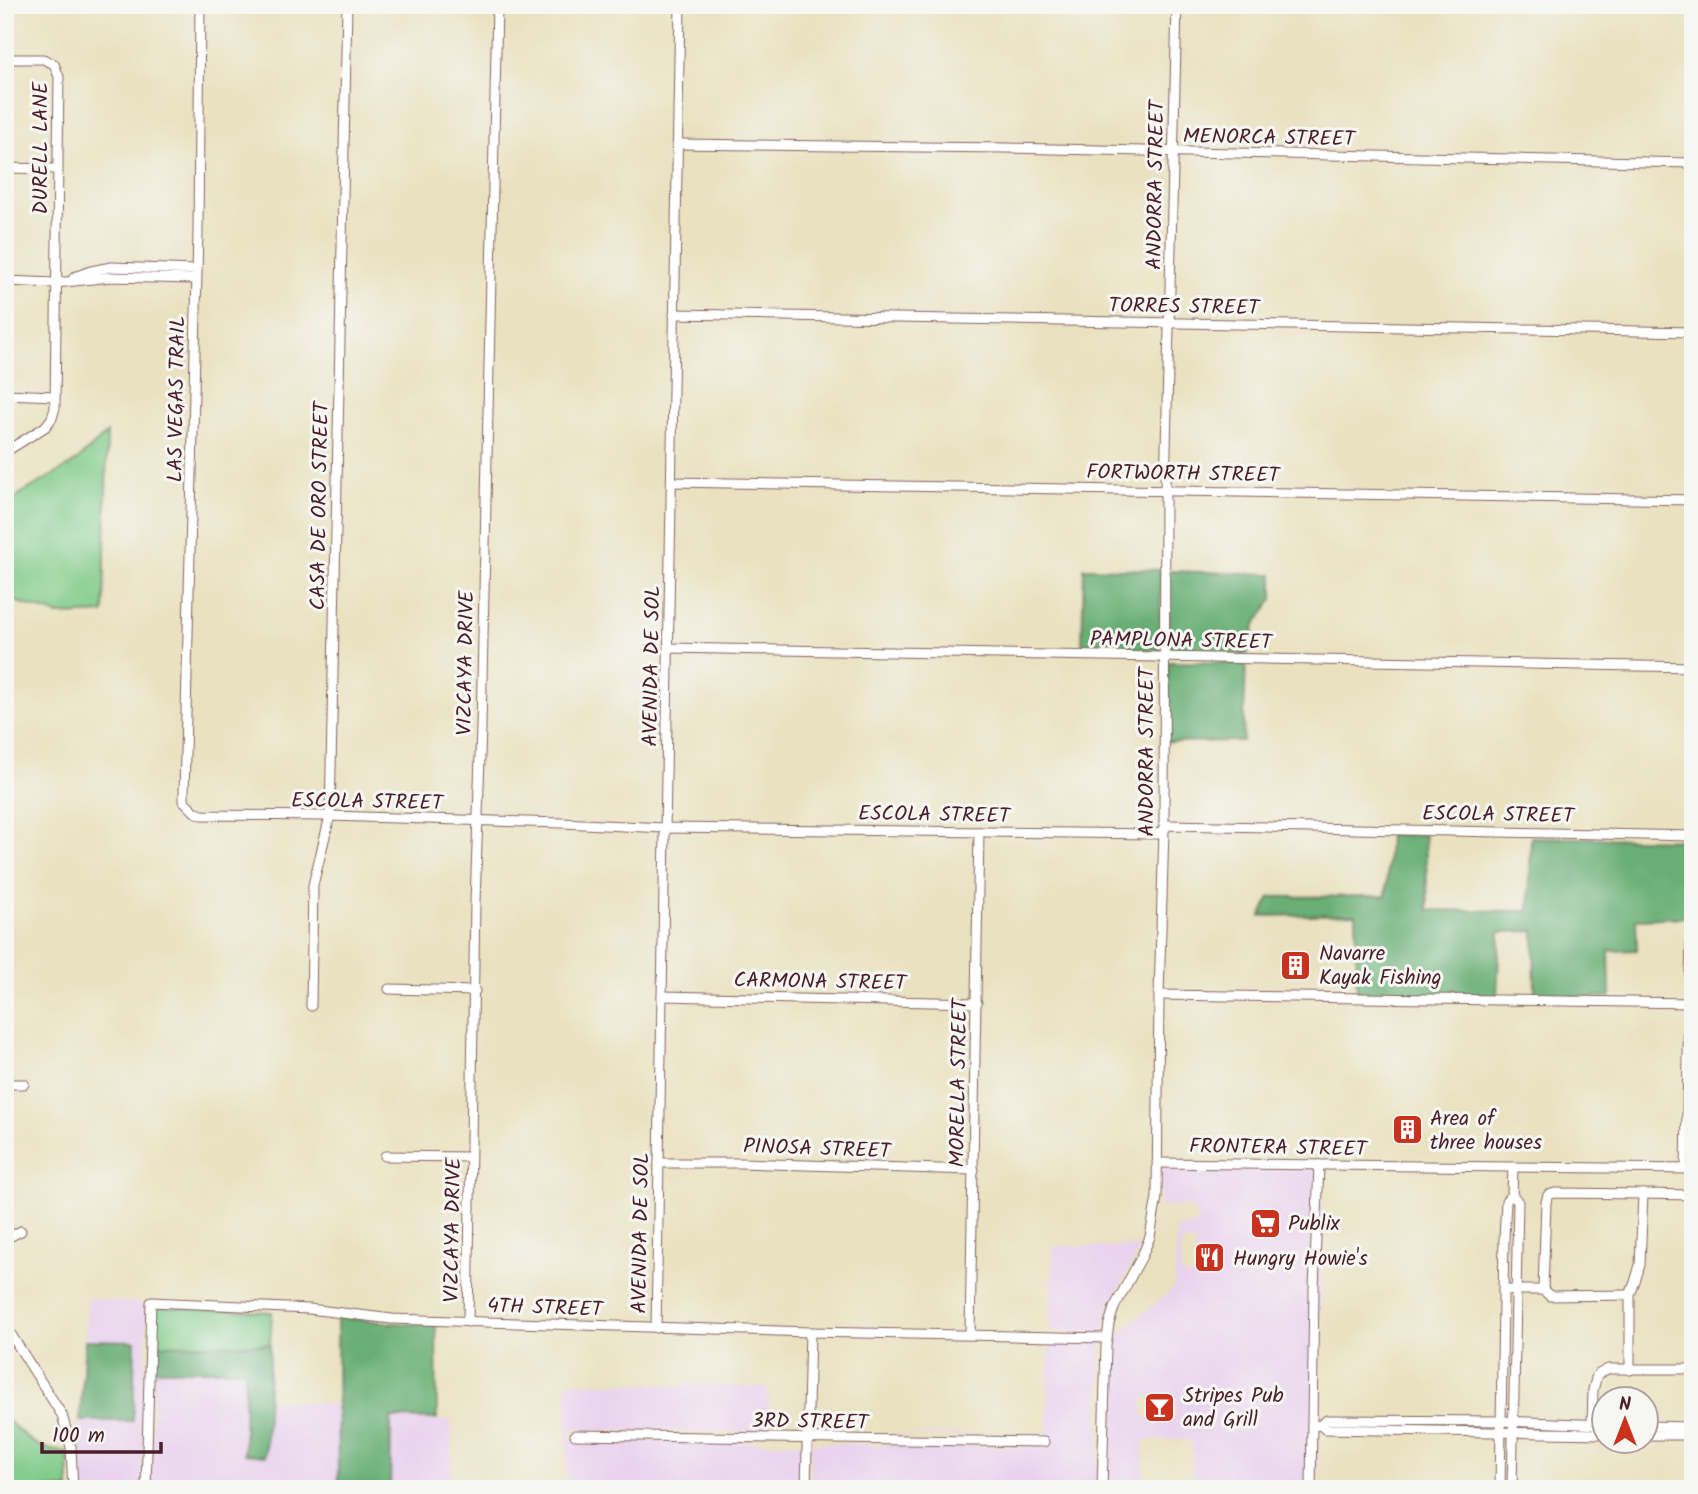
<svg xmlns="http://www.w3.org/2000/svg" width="1698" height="1494" font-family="Kalam,sans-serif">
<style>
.built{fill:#e9d2ee;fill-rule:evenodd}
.green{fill:#7fca88;stroke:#64745a;stroke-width:2}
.forest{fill:#67ae74;stroke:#586650;stroke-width:2}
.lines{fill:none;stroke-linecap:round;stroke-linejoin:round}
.street-casing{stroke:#82635f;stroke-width:11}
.street{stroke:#fff;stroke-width:9}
.labels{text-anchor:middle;stroke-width:6;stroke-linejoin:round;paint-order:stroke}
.street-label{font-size:21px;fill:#4a1f2b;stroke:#f6f6f2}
.poi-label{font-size:21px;fill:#4a1f2b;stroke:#f6f6f2;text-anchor:start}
</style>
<rect width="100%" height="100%" fill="#f6f6f2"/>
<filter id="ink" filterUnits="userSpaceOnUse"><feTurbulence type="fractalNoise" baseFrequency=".0143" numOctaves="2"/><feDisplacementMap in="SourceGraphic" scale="14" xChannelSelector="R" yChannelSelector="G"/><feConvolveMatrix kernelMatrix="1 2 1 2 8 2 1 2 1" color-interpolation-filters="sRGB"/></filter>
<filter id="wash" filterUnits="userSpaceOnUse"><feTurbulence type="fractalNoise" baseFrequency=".00686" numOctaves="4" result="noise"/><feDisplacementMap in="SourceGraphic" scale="28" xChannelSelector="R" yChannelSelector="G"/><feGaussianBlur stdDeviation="1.57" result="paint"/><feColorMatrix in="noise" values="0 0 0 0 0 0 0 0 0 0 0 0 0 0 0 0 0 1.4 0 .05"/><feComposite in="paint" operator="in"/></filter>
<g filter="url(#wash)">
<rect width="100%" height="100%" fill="#e9e1bf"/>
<g class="built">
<path d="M1161,1167l161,2 -4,320h-126v-45l-3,-4h-42l-4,4 1,45h-38l5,-154 9,-2 54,-45 3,-61h10l8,-3 2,-5 -2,-7 -4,-5 -31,-1zM1185,1241h7l3,4v27l-3,4h-8l-3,-5v-26zM1147,1396h26l3,4v15l-3,4 -26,-1 -4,-4v-14z"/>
<polygon points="1053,1246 1141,1247 1110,1306 1103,1333 1050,1331"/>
<polygon points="87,1298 147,1304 142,1489 77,1489 76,1452 78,1451 80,1421 133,1420 135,1341 85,1340"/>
<polygon points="1049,1341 1102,1342 1097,1489 810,1489 811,1443 1048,1447 1048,1438 839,1434 1047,1434"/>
<polygon points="245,1369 244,1453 265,1456 266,1399 338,1405 338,1489 150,1489 154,1370"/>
<polygon points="567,1382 768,1387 769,1433 571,1430 571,1439 803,1443 802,1489 567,1489"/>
<polygon points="391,1418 452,1421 451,1489 390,1489"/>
</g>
<g class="green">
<polygon points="107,433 104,613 59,615 5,598 5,508 20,494 74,463"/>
<polygon points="155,1307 272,1312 270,1344 155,1345"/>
<path d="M5,1418c22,20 32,33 63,34l1,37h-64z"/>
</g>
<g class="forest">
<polygon points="1084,568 1161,570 1160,650 1082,647"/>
<polygon points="1169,571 1273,574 1273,599 1255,625 1247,654 1168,653"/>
<polygon points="1168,662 1246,663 1243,741 1168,742"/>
<polygon points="1389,834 1425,835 1428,910 1529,911 1531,837 1690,840 1687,917 1636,919 1637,950 1609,951 1610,997 1535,996 1534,931 1500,932 1497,996 1357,994 1356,914 1261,916 1270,897 1386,896"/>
<polygon points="337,1317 391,1323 436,1325 437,1419 391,1418 390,1489 338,1489"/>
<polygon points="85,1340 135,1341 133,1421 80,1421"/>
<polygon points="270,1344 265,1456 244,1454 245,1370 154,1370 155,1345"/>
</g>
</g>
<g filter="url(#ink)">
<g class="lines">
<defs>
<g id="street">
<polyline points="200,5 198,232 184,794 184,801 195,812 202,815 330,816 562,823 665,828 1158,834 1169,825 1693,836"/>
<polyline points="5,59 43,59 54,64 59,77 55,408 52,418 45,427 5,452"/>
<polyline points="677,144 1006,148 1693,163"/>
<polyline points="5,168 58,169"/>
<polyline points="74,277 91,271 111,267 196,270"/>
<polyline points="5,281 56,283 111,277 196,279"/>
<polyline points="674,314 1693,332"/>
<polyline points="5,394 55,396"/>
<polyline points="672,482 1693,500"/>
<polyline points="669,648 1693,667"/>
<polyline points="389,989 475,991"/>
<polyline points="1159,995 1693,1003"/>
<polyline points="662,996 977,1003"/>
<polyline points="311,1006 313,885 330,816 347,5"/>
<polyline points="5,1084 24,1084"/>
<polyline points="385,1156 470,1157"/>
<polyline points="659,1163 740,1163 974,1170"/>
<polyline points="1157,1163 1693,1169"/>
<polyline points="1686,1169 1689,1003 1693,883"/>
<polyline points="1643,1194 1693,1195"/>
<polyline points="5,1239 21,1231"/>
<polyline points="1503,1290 1543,1290 1546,1202 1548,1195 1555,1193 1643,1194 1640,1265 1635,1282 1630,1295 1630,1370"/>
<polyline points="1543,1290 1550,1296 1630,1295"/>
<polyline points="468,1322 475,903 481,727 497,5"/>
<polyline points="5,1325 62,1415 71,1447 73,1489"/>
<polyline points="656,1328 680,5"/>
<polyline points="970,1334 979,832"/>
<polyline points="1592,1424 1593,1390 1597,1375 1608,1369 1693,1369"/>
<polyline points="1321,1425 1325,1429 1604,1434"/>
<polyline points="1312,1426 1321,1425 1327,1420 1331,1420 1501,1421 1604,1425"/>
<polyline points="1646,1426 1693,1427"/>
<polyline points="575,1435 1044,1442"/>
<polyline points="1646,1435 1680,1435 1693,1433"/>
<polyline points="146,1489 151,1302 309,1309 392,1319 452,1321 810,1332 1107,1338"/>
<polyline points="806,1489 810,1332"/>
<polyline points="1102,1489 1106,1345 1109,1324 1114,1308 1142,1256 1150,1237 1157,1197 1159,995 1164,830 1165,490 1177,5"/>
<polyline points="1311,1489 1314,1289 1319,1165"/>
<polyline points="1500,1489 1504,1238 1506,1201 1512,1194"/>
<polyline points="1512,1489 1518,1202 1512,1194 1513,1167"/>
</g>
</defs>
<use href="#street" class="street-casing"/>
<use href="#street" class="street"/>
</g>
</g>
<defs>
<symbol id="building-square" viewBox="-11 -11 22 22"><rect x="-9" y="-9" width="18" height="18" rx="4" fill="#c8321e" stroke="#f6f6f2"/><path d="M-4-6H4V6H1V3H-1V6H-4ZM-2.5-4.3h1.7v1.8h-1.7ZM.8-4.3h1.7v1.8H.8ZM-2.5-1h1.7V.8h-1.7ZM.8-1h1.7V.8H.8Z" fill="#fff"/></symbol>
<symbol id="supermarket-square" viewBox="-11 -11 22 22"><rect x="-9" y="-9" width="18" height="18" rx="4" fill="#c8321e" stroke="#f6f6f2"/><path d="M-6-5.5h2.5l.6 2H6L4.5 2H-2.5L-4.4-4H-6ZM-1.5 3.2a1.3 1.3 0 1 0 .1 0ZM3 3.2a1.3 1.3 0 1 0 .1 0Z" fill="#fff"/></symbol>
<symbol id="restaurant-square" viewBox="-11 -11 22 22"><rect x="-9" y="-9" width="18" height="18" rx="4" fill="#c8321e" stroke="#f6f6f2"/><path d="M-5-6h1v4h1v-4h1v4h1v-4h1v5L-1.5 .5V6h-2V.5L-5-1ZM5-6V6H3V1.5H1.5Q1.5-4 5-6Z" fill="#fff"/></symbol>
<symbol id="bar-square" viewBox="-11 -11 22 22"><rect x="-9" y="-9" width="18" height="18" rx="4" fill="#c8321e" stroke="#f6f6f2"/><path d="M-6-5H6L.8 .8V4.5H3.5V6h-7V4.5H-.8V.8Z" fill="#fff"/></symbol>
</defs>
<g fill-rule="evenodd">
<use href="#building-square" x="1278" y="948" width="35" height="35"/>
<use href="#building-square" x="1390" y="1112" width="35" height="35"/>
<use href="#supermarket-square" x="1248" y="1206" width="35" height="35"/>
<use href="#restaurant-square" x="1192" y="1240" width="35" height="35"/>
<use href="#bar-square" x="1142" y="1390" width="35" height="35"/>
</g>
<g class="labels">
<g class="street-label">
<text transform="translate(1269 137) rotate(1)" y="7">MENORCA STREET</text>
<text transform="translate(40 148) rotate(-90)" y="7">DURELL LANE</text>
<text transform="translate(1155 185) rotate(-89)" y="7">ANDORRA STREET</text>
<text transform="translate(1184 306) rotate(1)" y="7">TORRES STREET</text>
<text transform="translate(176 399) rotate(-89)" y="7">LAS VEGAS TRAIL</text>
<text transform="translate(1183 473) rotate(1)" y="7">FORTWORTH STREET</text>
<text transform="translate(319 506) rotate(-89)" y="7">CASA DE ORO STREET</text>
<text transform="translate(1181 640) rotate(1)" y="7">PAMPLONA STREET</text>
<text transform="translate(465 663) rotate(-89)" y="7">VIZCAYA DRIVE</text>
<text transform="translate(651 666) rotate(-89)" y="7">AVENIDA DE SOL</text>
<text transform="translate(1146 752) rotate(-90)" y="7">ANDORRA STREET</text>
<text transform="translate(367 801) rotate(1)" y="7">ESCOLA STREET</text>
<text transform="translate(934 814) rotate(1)" y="7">ESCOLA STREET</text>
<text transform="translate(1498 814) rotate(1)" y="7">ESCOLA STREET</text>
<text transform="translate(820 981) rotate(1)" y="7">CARMONA STREET</text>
<text transform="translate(958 1083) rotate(-89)" y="7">MORELLA STREET</text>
<text transform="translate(1278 1147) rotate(1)" y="7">FRONTERA STREET</text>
<text transform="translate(817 1148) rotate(2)" y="7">PINOSA STREET</text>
<text transform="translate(452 1230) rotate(-89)" y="7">VIZCAYA DRIVE</text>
<text transform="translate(640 1233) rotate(-89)" y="7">AVENIDA DE SOL</text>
<text transform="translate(545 1307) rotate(2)" y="7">4TH STREET</text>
<text transform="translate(810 1421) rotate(1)" y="7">3RD STREET</text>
</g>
<g class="poi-label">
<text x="1319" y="960">Navarre<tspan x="1319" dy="24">Kayak Fishing</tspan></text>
<text x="1430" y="1125">Area of<tspan x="1430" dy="24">three houses</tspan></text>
<text x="1288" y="1230">Publix</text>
<text x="1233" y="1265">Hungry Howie's</text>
<text x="1183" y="1402">Stripes Pub<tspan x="1183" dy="24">and Grill</tspan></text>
</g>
</g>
<rect width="1698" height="1494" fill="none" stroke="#f6f6f2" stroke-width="28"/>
<g transform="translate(1625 1420)"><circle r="33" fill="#f6f6f2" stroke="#b1a0a2" stroke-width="2"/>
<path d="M0-5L12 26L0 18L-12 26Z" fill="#c8321e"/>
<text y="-10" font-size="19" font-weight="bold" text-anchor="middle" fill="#4a1f2b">N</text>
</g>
<path d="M42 1442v10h119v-10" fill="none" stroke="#4a1f2b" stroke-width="3.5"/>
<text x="52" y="1442" font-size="21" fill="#4a1f2b" stroke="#f6f6f2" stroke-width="5" paint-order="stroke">100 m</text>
</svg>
